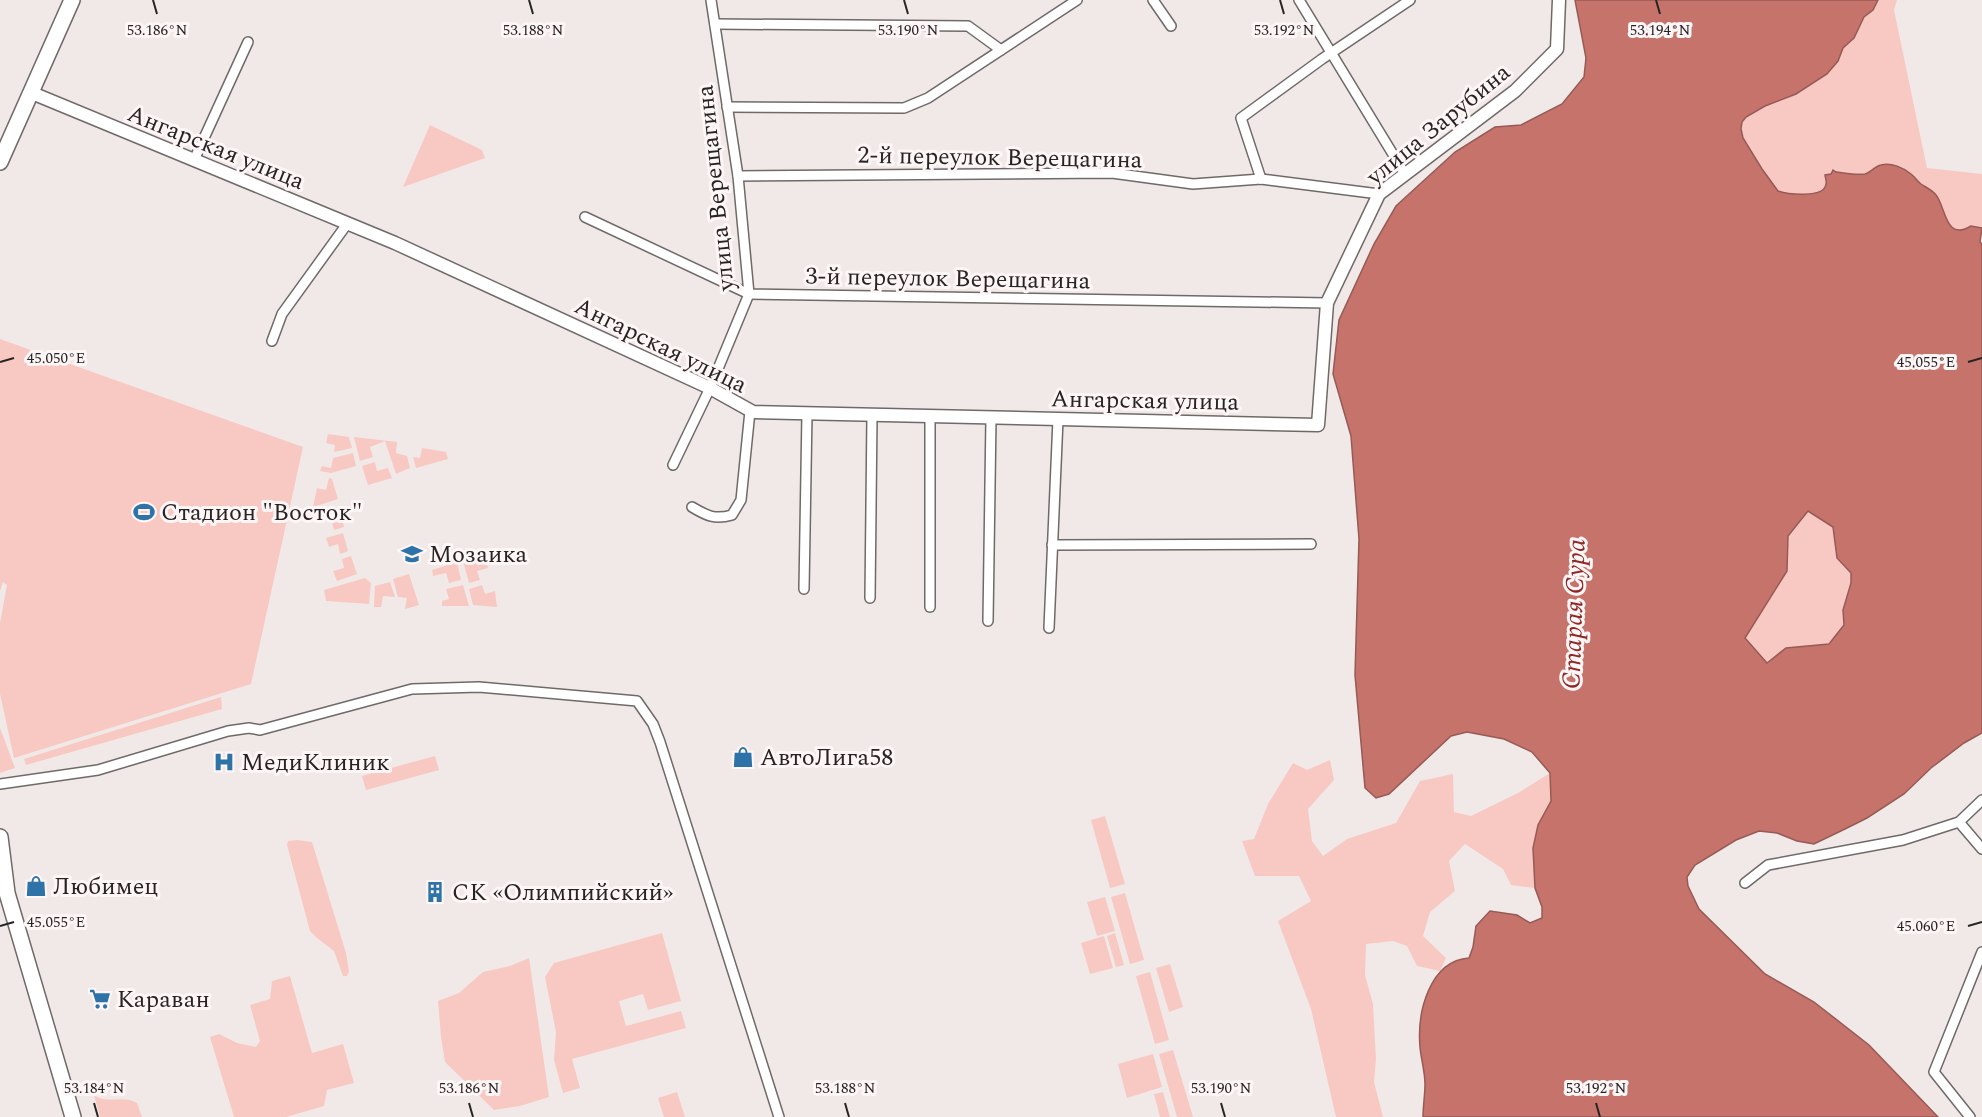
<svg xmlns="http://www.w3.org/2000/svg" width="1982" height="1117" font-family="Spectral,serif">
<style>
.green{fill:#f8c9c3}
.water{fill:#c6736b;stroke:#965b56;stroke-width:1.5;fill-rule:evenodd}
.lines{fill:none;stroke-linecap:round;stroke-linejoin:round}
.minor-casing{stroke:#6f6968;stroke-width:12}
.tertiary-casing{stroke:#6f6968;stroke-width:15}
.primary-casing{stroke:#6f6968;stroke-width:18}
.minor{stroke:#fff;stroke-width:9}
.tertiary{stroke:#fff;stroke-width:12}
.primary{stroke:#fff;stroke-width:15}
.ticks{fill:none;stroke:#272424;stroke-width:2}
.labels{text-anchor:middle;stroke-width:6;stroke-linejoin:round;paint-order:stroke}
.street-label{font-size:24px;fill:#272424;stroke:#fef6f6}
.poi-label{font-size:24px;fill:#272424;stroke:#fef6f6;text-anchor:start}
.water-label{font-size:26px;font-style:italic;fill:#8c2825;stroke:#fef6f6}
.ticks-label{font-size:15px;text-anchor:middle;fill:#272424;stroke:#fef6f6;stroke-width:6;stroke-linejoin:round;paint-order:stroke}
</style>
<rect width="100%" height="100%" fill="#f1e9e8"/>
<g class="green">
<path d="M1878,0h19l-3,10 33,158 55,6v55l-11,-3c-24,15 -27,-17 -36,-31 -3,-6 -10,-8 -15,-12 -4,-2 -6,-7 -10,-10 -12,-10 -32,-12 -43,1l-31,-2 -4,-2 -1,4 -7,3 3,6c-8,16 -34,13 -49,8l-16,-22 -19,-31 -2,-9 1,-7 4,-5 19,-11 31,-12 31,-20 11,-13 5,-13 11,-10 10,-21 9,-7z"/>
<polygon points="430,125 482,150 485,158 403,187"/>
<polygon points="0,339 303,447 251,684 14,758 0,694 0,623 7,585 3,582 0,591"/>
<polygon points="328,434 349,437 352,448 334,452 335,445 326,443"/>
<polygon points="354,437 397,442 396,453 407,456 410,468 396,474 385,441 370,447 373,457 360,461"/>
<polygon points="422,448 446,452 448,459 416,468 413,457 420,458"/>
<polygon points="353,453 356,466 331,473 320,471 322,466 331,468 333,458"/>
<polygon points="375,462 377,471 388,468 392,478 368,485 362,466"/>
<polygon points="329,478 332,479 338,499 313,507 317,488 326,490"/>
<polygon points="339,507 344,527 334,530 331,518 322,521 320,513"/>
<polygon points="1807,511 1833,527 1837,558 1851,573 1851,583 1843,610 1844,625 1829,644 1786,648 1767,663 1745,638 1787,571 1788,536"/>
<polygon points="343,533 348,551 340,554 338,544 329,547 326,538"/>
<polygon points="484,554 488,568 477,571 480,580 469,583 463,561"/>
<polygon points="351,556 357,574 337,581 333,571 344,568 342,559"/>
<polygon points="457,562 461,580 449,583 446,573 433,576 432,570"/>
<polygon points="409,574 419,605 405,609 407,598 398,597 393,579"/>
<polygon points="365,578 371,583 369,604 326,601 324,590"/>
<polygon points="390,582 395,597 383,596 381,607 374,607 375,586"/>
<polygon points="463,585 469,606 442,606 442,601 449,599 446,589"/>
<polygon points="482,585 485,594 495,591 497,607 473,605 469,589"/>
<polygon points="221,697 222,709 26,765 24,759"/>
<polygon points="0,728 15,768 0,773"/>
<polygon points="435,756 439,770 366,790 362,776"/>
<polygon points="1330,760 1334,780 1308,809 1312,841 1323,856 1347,839 1396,823 1420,781 1453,774 1454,812 1471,816 1518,793 1550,773 1551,801 1538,825 1533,848 1535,888 1511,885 1503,869 1465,844 1449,861 1455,891 1430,912 1423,936 1446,958 1440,971 1417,966 1407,946 1393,941 1366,944 1365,975 1373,1004 1376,1059 1374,1082 1383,1117 1336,1117 1311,1009 1278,921 1311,901 1299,876 1255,876 1242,841 1254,839 1268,804 1293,763 1307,770"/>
<polygon points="1105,816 1125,884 1110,888 1091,820"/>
<polygon points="297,840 312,842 346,953 349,971 347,976 343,976 334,951 317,938 310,931 287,845 288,841"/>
<polygon points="1125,893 1144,960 1130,964 1111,897"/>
<polygon points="1105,897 1115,931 1097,936 1087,902"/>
<polygon points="662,933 681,1001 648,1010 643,994 619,1001 626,1026 681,1011 686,1028 572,1059 580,1088 563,1093 554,1060 556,1032 545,977 554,963"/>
<polygon points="1115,933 1124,965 1116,967 1107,936"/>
<polygon points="1104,936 1113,968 1090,974 1081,943"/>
<polygon points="529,958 549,1097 520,1106 494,1110 445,1062 441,1037 438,1001 459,993 483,972 510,966"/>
<polygon points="1170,964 1183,1007 1169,1012 1156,968"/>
<polygon points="1150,972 1169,1040 1155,1044 1136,976"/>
<polygon points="290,976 312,1053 343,1044 354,1083 327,1090 324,1106 286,1117 234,1117 210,1037 219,1034 237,1043 256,1047 260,1041 250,1005 270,999 272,981"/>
<polygon points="1173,1050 1193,1117 1177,1117 1159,1054"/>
<polygon points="1153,1054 1162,1087 1127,1098 1118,1064"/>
<polygon points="677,1092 685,1117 664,1117 658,1098"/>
<polygon points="1163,1092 1170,1117 1160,1117 1154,1094"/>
<path d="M94,1095c13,10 29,-1 43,8l5,14h-42z"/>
</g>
<path class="water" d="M1575,0h303l-5,10 -9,7 -10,21 -11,10 -5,13 -11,13 -31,20 -31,12 -19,11 -4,5 -1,7 2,9 19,31 16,22c9,3 46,8 48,-7 1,-3 -1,-6 -1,-9l6,-1 2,-4 3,2c9,1 21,3 29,2 5,-1 10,-8 16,-9 10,-3 23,3 30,9 4,3 6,7 10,10 6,4 11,6 15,11 10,12 9,47 35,31l11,2 -2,14 2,2v489l-18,10 -33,25 -27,26 -37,24 -22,11 -31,15 -17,-3 -20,-8 -18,-2 -23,9 -41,25 -8,12 1,9 11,23 66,65 49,28 55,43 69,72h-515c0,-11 2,-22 2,-33 0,-12 -4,-25 -5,-37 -3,-34 9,-86 49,-89l4,-11 3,-21 14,-15 27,4 13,8 12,-5v-11l-7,-19 -2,-40 5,-23 13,-24 -1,-28 -18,-21 -28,-13 -37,-7 -16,4 -62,58 -13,4 -11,-10 -10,-113 4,-136 -8,-103 -18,-62 6,-54 35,-76 22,-38 59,-54 40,-25 26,-2 41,-21 22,-27 2,-19zM1808,511l25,16 4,31 14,15v10l-8,27 1,15 -15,19 -43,4 -19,15 -22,-25 42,-67 1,-35z"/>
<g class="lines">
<defs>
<g id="minor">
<polyline points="1153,0 1171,26"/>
<polyline points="1299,0 1405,174"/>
<polyline points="715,24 968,26 1001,50"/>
<polyline points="727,107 904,108 928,98 1077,0"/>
<polyline points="194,160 248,42"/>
<polyline points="738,176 1112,173 1193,184 1261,179 1379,194"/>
<polyline points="1261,179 1241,118 1322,59 1410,0"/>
<polyline points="585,217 749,294 1327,303"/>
<polyline points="272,341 282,314 347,224"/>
<polyline points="673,465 710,388 749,294 738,176 711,0"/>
<path d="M692,507c15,9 23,13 40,8l9,-15 9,-89"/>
<polyline points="1052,545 1311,544"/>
<polyline points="804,589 807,413"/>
<polyline points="870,598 872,415"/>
<polyline points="930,607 930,416"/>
<polyline points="988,621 991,418"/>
<polyline points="1049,628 1058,419"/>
<polyline points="0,784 98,770 228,731 249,728 260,730 412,689 479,687 637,701 653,724 660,742 779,1117"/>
<polyline points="1959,822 1982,849"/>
<polyline points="1745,883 1768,865 1903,840 1959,822 1982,800"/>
<polyline points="1970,1117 1934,1072 1982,952"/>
</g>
<polyline id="tertiary" points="32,93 395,243 710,388 753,412 1318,425 1327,303 1379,194 1515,91 1557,49 1559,0"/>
<g id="primary">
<polyline points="0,162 72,0"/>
<polyline points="0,837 7,893 73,1117"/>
</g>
</defs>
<use href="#minor" class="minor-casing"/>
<use href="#tertiary" class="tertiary-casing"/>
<use href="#primary" class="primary-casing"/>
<use href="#minor" class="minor"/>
<use href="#tertiary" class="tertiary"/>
<use href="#primary" class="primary"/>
</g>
<path class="ticks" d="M153,0l4,14M529,0l4,14M904,0l4,14M1280,0l4,14M1656,0l4,14M0,362l14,-4M1968,362l14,-4M0,926l14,-4M1968,926l14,-4M94,1103l4,14M469,1103l4,14M845,1103l4,14M1221,1103l4,14M1596,1103l4,14"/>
<defs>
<symbol id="stadium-bare" viewBox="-9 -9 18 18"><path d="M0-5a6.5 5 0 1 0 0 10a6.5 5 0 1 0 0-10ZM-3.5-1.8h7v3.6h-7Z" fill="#2d73a8" stroke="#fef6f6" stroke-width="2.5" paint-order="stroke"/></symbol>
<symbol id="school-bare" viewBox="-9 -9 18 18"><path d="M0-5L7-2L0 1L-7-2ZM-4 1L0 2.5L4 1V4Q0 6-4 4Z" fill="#2d73a8" stroke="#fef6f6" stroke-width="2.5" paint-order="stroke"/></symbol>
<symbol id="shop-bare" viewBox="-9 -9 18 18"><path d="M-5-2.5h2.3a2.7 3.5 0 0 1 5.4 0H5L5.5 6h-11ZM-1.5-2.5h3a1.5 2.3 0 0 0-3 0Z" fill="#2d73a8" stroke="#fef6f6" stroke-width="2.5" paint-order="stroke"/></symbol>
<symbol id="hospital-bare" viewBox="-9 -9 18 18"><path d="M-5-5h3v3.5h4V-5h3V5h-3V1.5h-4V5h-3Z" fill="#2d73a8" stroke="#fef6f6" stroke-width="2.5" paint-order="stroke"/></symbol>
<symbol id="building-bare" viewBox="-9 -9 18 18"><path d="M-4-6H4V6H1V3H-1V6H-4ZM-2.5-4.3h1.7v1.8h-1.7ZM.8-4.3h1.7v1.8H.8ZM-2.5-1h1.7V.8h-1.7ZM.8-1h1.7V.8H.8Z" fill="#2d73a8" stroke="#fef6f6" stroke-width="2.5" paint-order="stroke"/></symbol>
<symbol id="supermarket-bare" viewBox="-9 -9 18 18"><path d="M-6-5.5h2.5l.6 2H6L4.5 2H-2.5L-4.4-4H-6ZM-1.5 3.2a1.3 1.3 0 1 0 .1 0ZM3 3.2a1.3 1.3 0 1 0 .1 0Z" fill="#2d73a8" stroke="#fef6f6" stroke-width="2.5" paint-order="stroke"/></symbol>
</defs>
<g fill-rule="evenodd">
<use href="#stadium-bare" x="129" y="497" width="30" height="30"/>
<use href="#school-bare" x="397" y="539" width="30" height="30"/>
<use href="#shop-bare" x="728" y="742" width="30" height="30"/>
<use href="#hospital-bare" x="209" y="747" width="30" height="30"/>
<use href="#shop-bare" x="21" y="871" width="30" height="30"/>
<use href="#building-bare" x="420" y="877" width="30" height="30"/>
<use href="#supermarket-bare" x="85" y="984" width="30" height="30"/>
</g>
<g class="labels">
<g class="street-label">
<text transform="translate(1438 124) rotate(-39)" y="8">улица Зарубина</text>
<text transform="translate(216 147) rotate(22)" y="8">Ангарская улица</text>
<text transform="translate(1000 157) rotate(1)" y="8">2-й переулок Верещагина</text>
<text transform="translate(715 188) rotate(-96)" y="8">улица Верещагина</text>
<text transform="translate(948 278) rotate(1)" y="8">3-й переулок Верещагина</text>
<text transform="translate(661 345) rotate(26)" y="8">Ангарская улица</text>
<text transform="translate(1145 400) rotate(1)" y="8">Ангарская улица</text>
</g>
<g class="poi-label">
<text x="161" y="520">Стадион "Восток"</text>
<text x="429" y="562">Мозаика</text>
<text x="760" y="765">АвтоЛига58</text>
<text x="241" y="770">МедиКлиник</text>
<text x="53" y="894">Любимец</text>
<text x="452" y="900">СК «Олимпийский»</text>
<text x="117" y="1007">Караван</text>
</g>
<g class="water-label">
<text transform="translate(1573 614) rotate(-88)" y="9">Старая Сура</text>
</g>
</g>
<g class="ticks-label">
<text x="157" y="35">53.186°N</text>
<text x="533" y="35">53.188°N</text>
<text x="908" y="35">53.190°N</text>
<text x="1284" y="35">53.192°N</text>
<text x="1660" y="35">53.194°N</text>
<text x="56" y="363">45.050°E</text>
<text x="1926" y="367">45.055°E</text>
<text x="56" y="927">45.055°E</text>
<text x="1926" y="931">45.060°E</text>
<text x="94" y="1093">53.184°N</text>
<text x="469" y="1093">53.186°N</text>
<text x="845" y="1093">53.188°N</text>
<text x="1221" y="1093">53.190°N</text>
<text x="1596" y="1093">53.192°N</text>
</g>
</svg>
